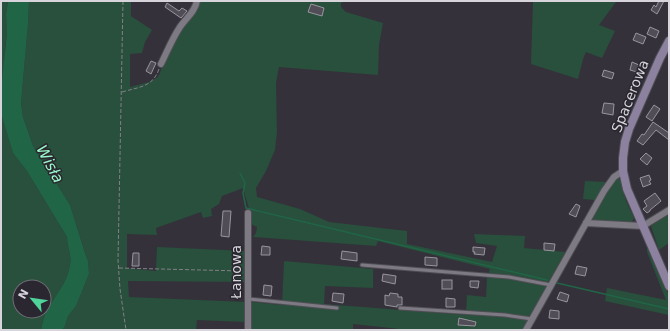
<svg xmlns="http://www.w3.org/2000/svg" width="670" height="331" font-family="'DejaVu Sans',sans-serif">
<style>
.green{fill:#28503c;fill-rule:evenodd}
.water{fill:#216547}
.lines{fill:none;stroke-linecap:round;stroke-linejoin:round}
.stream{stroke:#216547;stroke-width:1.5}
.building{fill:#504d57;stroke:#98959f}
.lane-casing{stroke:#504e55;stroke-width:5}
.street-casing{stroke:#504e55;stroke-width:8}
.secondary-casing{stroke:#504e55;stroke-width:10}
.path{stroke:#828087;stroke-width:1;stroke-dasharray:4 2;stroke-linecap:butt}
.lane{stroke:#7d7a84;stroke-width:3}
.street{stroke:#7d7a84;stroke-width:6}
.secondary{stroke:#8c82a0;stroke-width:8}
.labels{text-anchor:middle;stroke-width:3;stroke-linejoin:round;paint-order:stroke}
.street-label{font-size:14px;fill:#d7d5db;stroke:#2a2730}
.water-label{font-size:15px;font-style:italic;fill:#9afbca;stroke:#2a2730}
</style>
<rect width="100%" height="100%" fill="#34313a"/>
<g class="green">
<path d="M1,1h7l-2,14 1,18 -2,15 -3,69 11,36 14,18 40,66c0,9 5,18 3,28 -2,17 -16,32 -24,47 -2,6 -4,12 -5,18h-40zM20,287h24v24h-24z"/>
<polygon points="29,1 131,1 131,16 152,30 145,42 142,53 130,54 130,87 149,82 158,77 173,42 199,1 347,1 341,3 341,7 346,12 383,23 379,45 378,75 279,67 276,83 277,132 275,150 266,171 256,188 257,197 300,209 329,222 407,231 407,244 492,262 497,246 476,243 474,234 525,236 524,248 565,252 524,330 409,330 353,324 353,330 251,330 252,302 282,305 284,261 373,269 373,288 325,286 324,304 466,315 467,295 486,297 487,279 490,269 378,241 376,246 253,237 256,233 257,227 251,224 250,212 243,188 222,196 219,204 211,209 212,216 203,218 201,212 156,228 157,235 127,234 127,268 156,271 157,247 246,251 247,282 128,281 129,297 246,302 246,322 197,320 196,330 62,330 65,326 68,316 76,306 89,274 88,261 85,253 70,205 33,146 23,117 21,103 28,24"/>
<polygon points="533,1 616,2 599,25 615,31 602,58 586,52 583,59 578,79 531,64"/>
<polygon points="617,178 620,179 626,201 634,218 631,223 596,222 593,219 593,215 605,192"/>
<polygon points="585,181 607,182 595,200 583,199"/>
<polygon points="669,214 669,243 659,250 651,226"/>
<polygon points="647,247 669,295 669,315 605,301 607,288 666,300 647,252"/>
</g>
<path class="water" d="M8,1h21l-1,23 -7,79 2,14 10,29 37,59 15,48 3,8 1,13 -13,32 -8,10 -3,10 -3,4h-21c1,-6 3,-12 5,-18 8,-15 22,-30 24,-47 2,-10 -3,-19 -3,-28l-40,-66 -14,-18 -11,-36 -1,-27 6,-57 -1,-18z"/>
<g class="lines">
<g class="stream">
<polyline points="240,173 245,183 243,193 246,208 547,280"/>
<polyline points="557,283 669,309"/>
</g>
</g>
<g class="building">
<polygon points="659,1 664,1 657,14 651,10 654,5 656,7"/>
<polygon points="167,3 179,11 182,8 187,11 181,18 165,7"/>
<polygon points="311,4 324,8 322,16 308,12"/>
<polygon points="650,27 659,31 656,38 647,34"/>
<polygon points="636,33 646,37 643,44 633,40"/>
<polygon points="151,61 156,63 151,74 146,71"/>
<polygon points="632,62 639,65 637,72 630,70"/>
<polygon points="604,70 614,73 612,79 602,76"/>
<polygon points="604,103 614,104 613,115 602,113"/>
<polygon points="654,105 660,109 652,121 646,117"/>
<polygon points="653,122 669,133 669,140 656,130 643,145 637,141 642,134 644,135"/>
<polygon points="646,153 652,158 647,165 640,159"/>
<polygon points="649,175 651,180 649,181 651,184 643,187 640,178"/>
<polygon points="655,193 661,201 650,210 650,211 647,213 643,209 647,206 644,201"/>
<polygon points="576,204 580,206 576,217 569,214"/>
<polygon points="223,211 231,211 229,237 221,236"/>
<polygon points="544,243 555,244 554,251 544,250"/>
<polygon points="262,246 270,247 270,255 261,255"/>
<polygon points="473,247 485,248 484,255 474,254 475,252 473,252"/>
<polygon points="342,251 357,253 357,261 341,259"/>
<polygon points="133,253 139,253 139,266 132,266"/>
<polygon points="425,257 437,258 437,266 425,265"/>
<polygon points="577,266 587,268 585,276 575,274"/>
<polygon points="383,274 396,276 395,284 382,281"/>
<rect x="442" y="280" width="10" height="9"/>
<polygon points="470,281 479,281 478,288 470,287"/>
<polygon points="264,285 272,286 271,296 263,295"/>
<polygon points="560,292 569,295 567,302 557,299"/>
<polygon points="333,293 344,294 343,303 332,301"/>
<polygon points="390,293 398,294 398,297 402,297 402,305 397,305 397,307 385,305 385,295 389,296"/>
<polygon points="446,298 455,299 455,307 446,307"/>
<polygon points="550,310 559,311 559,319 549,318"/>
<polygon points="459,318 476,322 475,326 458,325"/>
</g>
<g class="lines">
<defs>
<g id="lane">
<polyline points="362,265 509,277 551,285"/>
<polyline points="249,299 337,308"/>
<polyline points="400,308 505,315 532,319"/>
</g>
<g id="street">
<path d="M161,64c6,-12 11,-25 19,-37 6,-9 15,-15 17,-26"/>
<polyline points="248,213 248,330"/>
<polyline points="586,223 643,226 669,210"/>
<polyline points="526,330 604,191 614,177 623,171"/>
</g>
<polyline id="secondary" points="669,41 660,58 629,129 625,142 623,158 623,171 627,189 669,286"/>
</defs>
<use href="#lane" class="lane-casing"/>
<use href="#street" class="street-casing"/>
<use href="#secondary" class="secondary-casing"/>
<g class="path">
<polyline points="123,1 118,260 120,289 126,330"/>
<path d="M122,92c17,-5 31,-5 37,-23"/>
<polyline points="119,268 242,271"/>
</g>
<use href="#lane" class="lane"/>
<use href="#street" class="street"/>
<use href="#secondary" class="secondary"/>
</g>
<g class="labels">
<g class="street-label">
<text transform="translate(630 96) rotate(-68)" y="5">Spacerowa</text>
<text transform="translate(236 272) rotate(-90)" y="5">Łanowa</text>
</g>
<g class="water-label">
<text transform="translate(50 164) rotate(62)" y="5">Wisła</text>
</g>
</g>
<rect width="670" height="331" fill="none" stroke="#d7d5db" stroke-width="4"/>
<g transform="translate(32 299) rotate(299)"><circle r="19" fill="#2a2730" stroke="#6f6d74"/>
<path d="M0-3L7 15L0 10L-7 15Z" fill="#4fd399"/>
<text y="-6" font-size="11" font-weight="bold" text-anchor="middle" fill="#d7d5db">N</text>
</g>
</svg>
